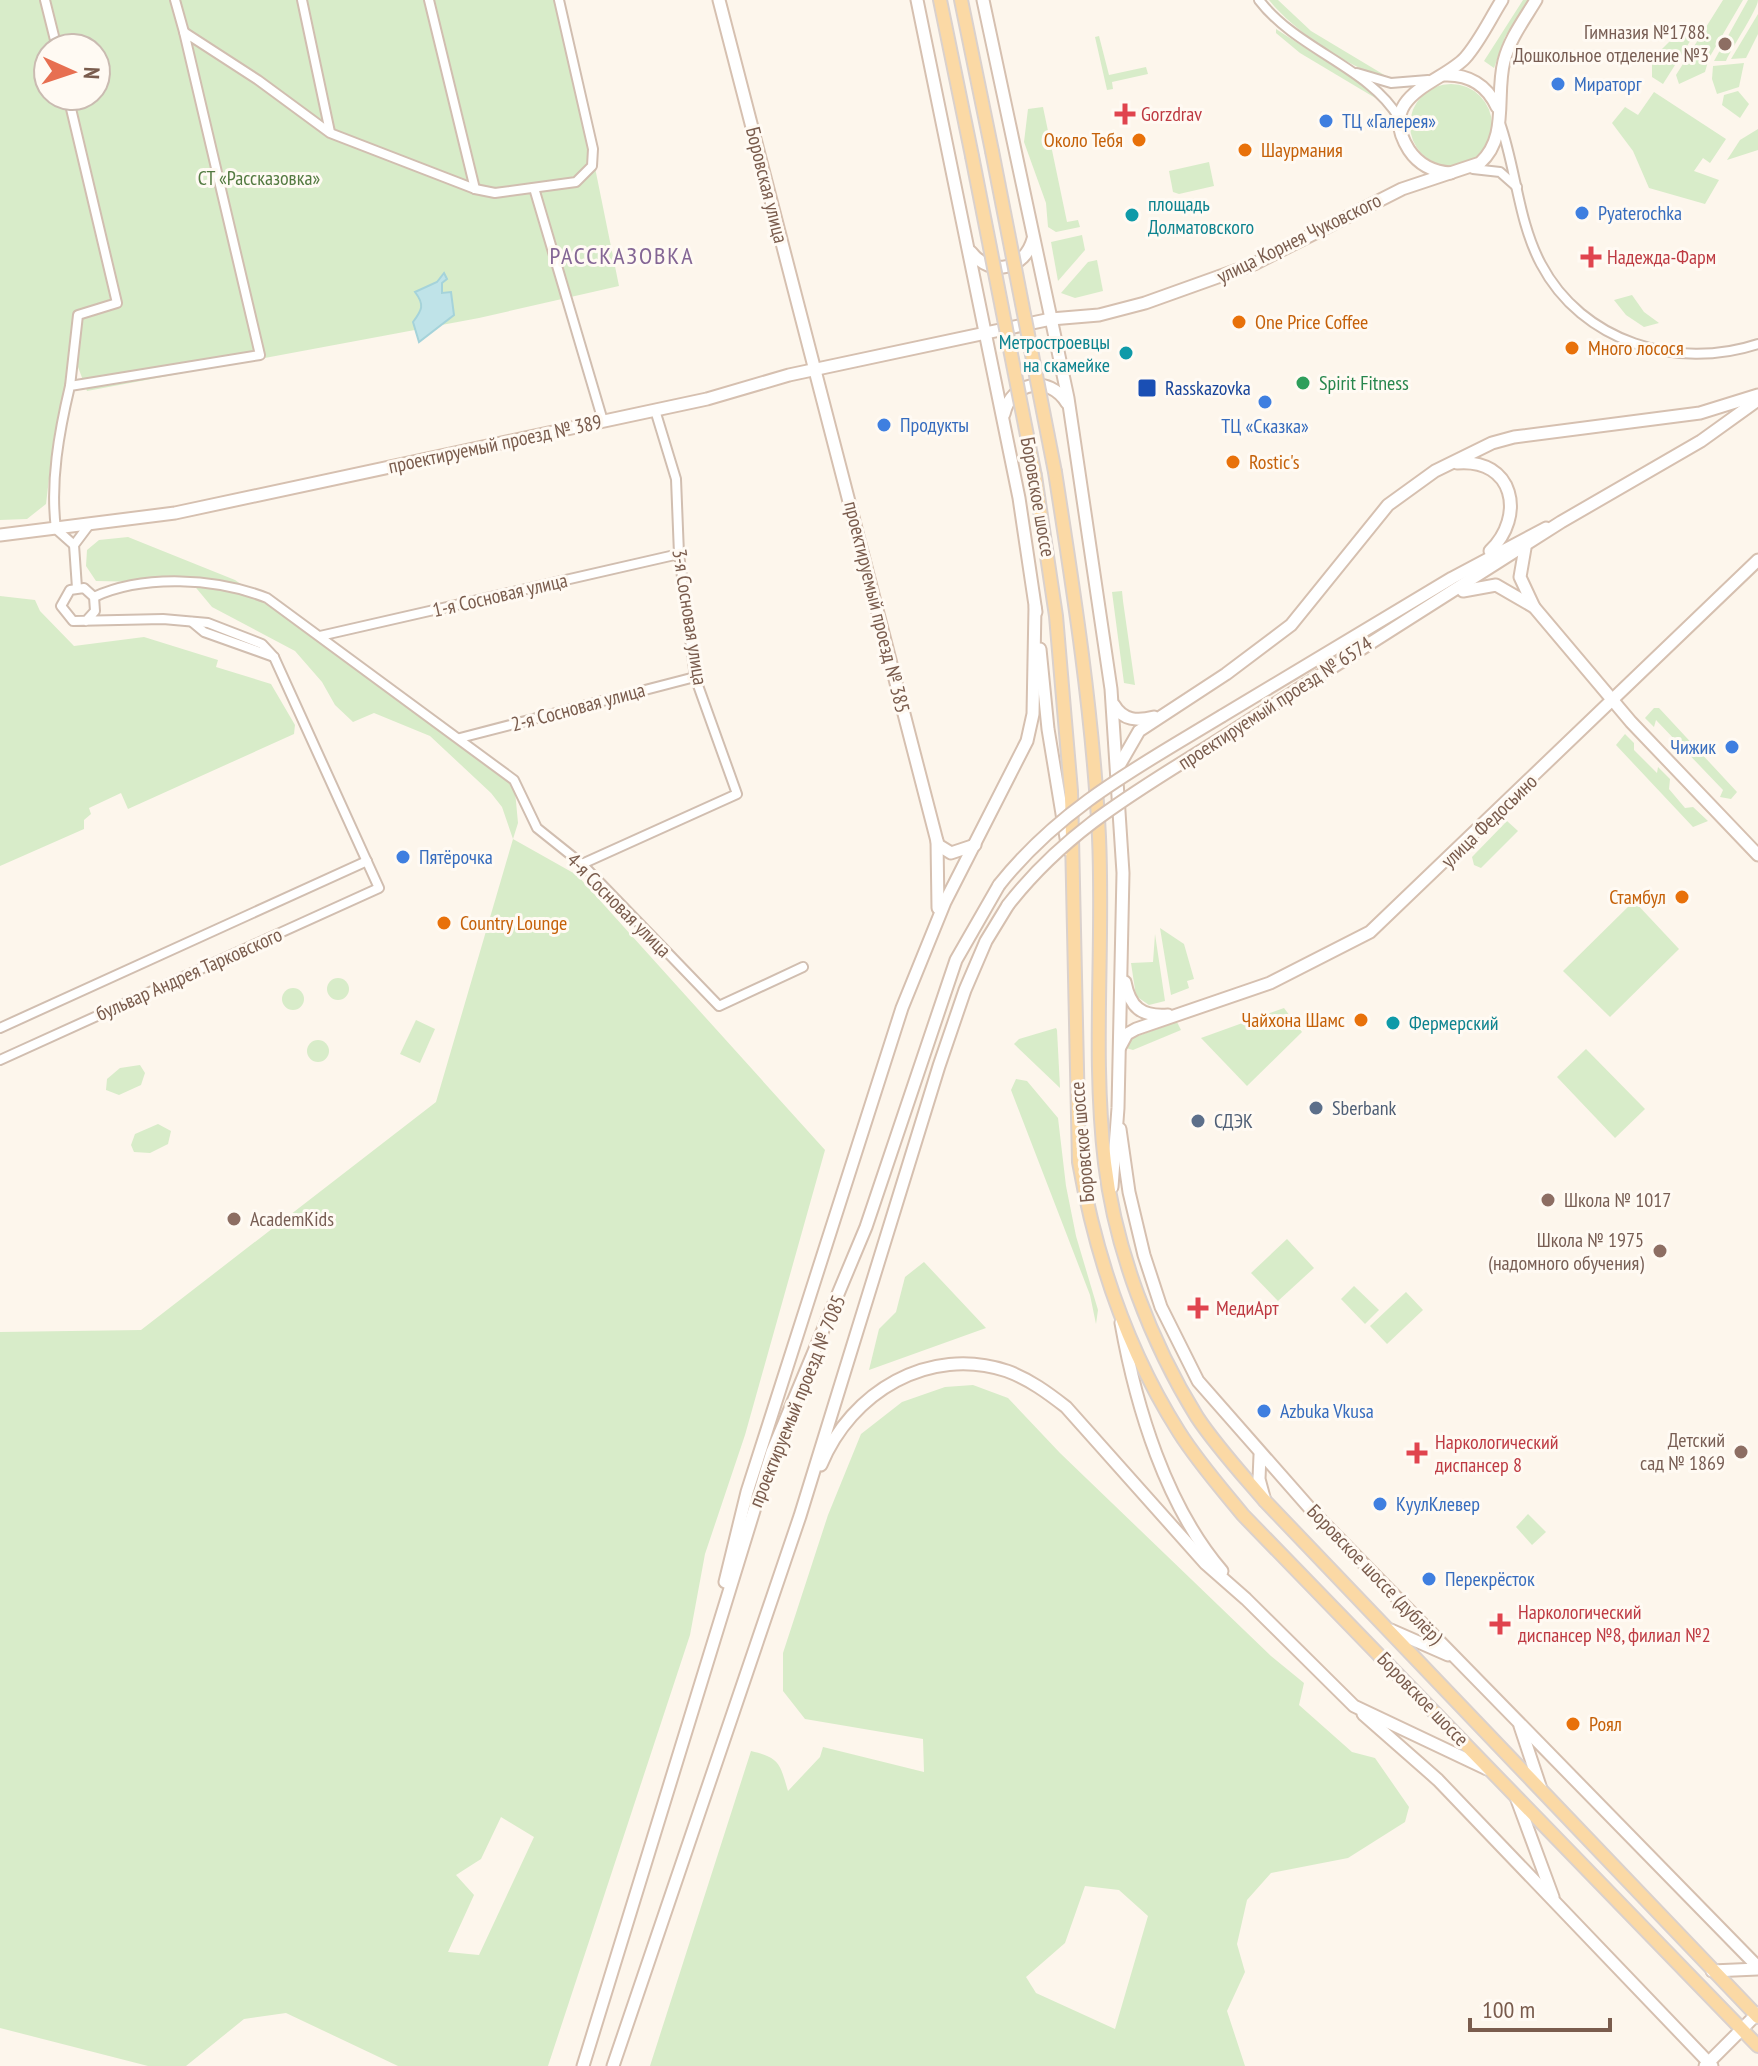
<svg xmlns="http://www.w3.org/2000/svg" width="1758" height="2066" font-family="'PT Sans Narrow',sans-serif">
<style>
.green{fill:#d8ecc9;fill-rule:evenodd}
.water{fill:#bfe3e8;stroke:#a5d3da;stroke-width:2}
.lines{fill:none;stroke-linecap:round;stroke-linejoin:round}
.street-casing{stroke:#d1beb0;stroke-width:12}
.secondary-casing{stroke:#d6c0b0;stroke-width:15}
.primary-casing{stroke:#dad1cd;stroke-width:16}
.street{stroke:#fff;stroke-width:8}
.secondary{stroke:#fff;stroke-width:11}
.primary{stroke:#fbd9a5;stroke-width:12}
.secondary-bridge-casing{stroke:#d6c0b0;stroke-width:15;stroke-linecap:butt}
.primary-bridge-casing{stroke:#dad1cd;stroke-width:16;stroke-linecap:butt}
.secondary-bridge{stroke:#fff;stroke-width:11}
.primary-bridge{stroke:#fbd9a5;stroke-width:12}
.education-dot{fill:#8d6e63;stroke:#fffaf3;stroke-width:3}
.shop-dot{fill:#3f7fe0;stroke:#fffaf3;stroke-width:3}
.health-dot{fill:#e0444e;stroke:#fffaf3;stroke-width:3}
.food-dot{fill:#e8710a;stroke:#fffaf3;stroke-width:3}
.culture-dot{fill:#0f9aa8;stroke:#fffaf3;stroke-width:3}
.leisure-dot{fill:#2e9e5b;stroke:#fffaf3;stroke-width:3}
.transit-dot{fill:#1a4fb4;stroke:#fffaf3;stroke-width:3}
.service-dot{fill:#5c6f8a;stroke:#fffaf3;stroke-width:3}
.labels{text-anchor:middle;stroke-width:6;stroke-linejoin:round;paint-order:stroke}
.education-label{font-size:20px;fill:#785e54;stroke:#fffaf3;text-anchor:end}
.shop-label{font-size:20px;fill:#366cbe;stroke:#fffaf3;text-anchor:start}
.health-label{font-size:20px;fill:#be3a42;stroke:#fffaf3;text-anchor:start}
.food-label{font-size:20px;fill:#c56008;stroke:#fffaf3;text-anchor:start}
.park-label{font-size:20px;fill:#537a41;stroke:#fffaf3}
.street-label{font-size:20px;fill:#7a5c4d;stroke:#fffaf3}
.culture-label{font-size:20px;fill:#0d838f;stroke:#fffaf3;text-anchor:start}
.leisure-label{font-size:20px;fill:#27864d;stroke:#fffaf3;text-anchor:start}
.transit-label{font-size:20px;fill:#164399;stroke:#fffaf3;text-anchor:start}
.service-label{font-size:20px;fill:#4e5e75;stroke:#fffaf3;text-anchor:start}
.quarter-label{font-size:24px;letter-spacing:2px;fill:#846695;stroke:#fffaf3}
</style>
<rect width="100%" height="100%" fill="#fdf6ec"/>
<g class="green">
<path d="M0,0h561l58,286 -140,32 -392,73 -15,-40 -18,85 -8,68 -19,15 -27,1zM48,48h48v48h-48z"/>
<path d="M1269,0h9l33,31 75,45c-36,-5 -95,-48 -117,-76z"/>
<polygon points="1523,0 1528,0 1505,37 1494,68 1484,61"/>
<polygon points="1723,0 1743,0 1709,58 1705,72 1679,84 1676,75"/>
<path d="M1748,0h10c0,9 -26,47 -32,61h-12z"/>
<polygon points="1758,14 1758,34 1746,58 1731,59"/>
<polygon points="1276,29 1378,95 1377,99 1300,53 1276,33"/>
<polygon points="1676,35 1694,35 1663,84 1652,77 1652,59"/>
<polygon points="1099,36 1109,75 1146,67 1148,74 1112,82 1113,89 1107,90 1095,37"/>
<polygon points="1744,63 1739,87 1717,94 1712,79 1713,66"/>
<circle cx="1451" cy="125" r="41"/>
<polygon points="1738,91 1749,104 1740,118 1722,105 1724,95"/>
<polygon points="1654,92 1726,139 1710,163 1703,158 1694,171 1719,180 1705,204 1649,188 1633,151 1612,123 1625,107 1638,115"/>
<polygon points="1043,107 1067,222 1078,220 1080,227 1056,232 1048,227 1046,203 1024,142 1028,109"/>
<polygon points="1758,129 1758,150 1727,160 1740,140"/>
<polygon points="1209,162 1214,186 1179,194 1173,192 1169,171"/>
<polygon points="1082,235 1085,250 1058,281 1051,242"/>
<polygon points="1097,260 1103,291 1075,298 1061,293 1088,262"/>
<polygon points="1632,295 1644,312 1659,323 1644,327 1626,315 1614,300"/>
<path d="M128,537l107,43 216,151 63,49 4,43 -5,16 64,36 248,275 -80,285 -40,119 -15,81 -142,431h-150l-112,-53 -42,6 -58,47h-38l-148,-38v-696l141,-2 295,-228 77,-263 -11,-32 -11,-14 -61,-57 -56,-23 -21,9 -18,-17 -13,-23 -27,-31 -83,-44 -20,-24 -96,-2 -10,-15 1,-16 12,-10zM501,1817l33,20 -55,118 -31,-3 26,-57 -18,-20 25,-16z"/>
<polygon points="1122,591 1123,601 1135,685 1124,683 1112,592"/>
<polygon points="0,596 35,600 40,611 74,646 144,637 218,660 216,667 271,684 295,725 294,734 128,809 121,793 89,808 91,814 84,820 84,829 0,866"/>
<polygon points="1654,708 1659,708 1737,792 1731,799 1720,797 1723,790 1656,720 1654,727 1645,718"/>
<polygon points="1625,734 1634,743 1634,750 1657,773 1658,767 1670,779 1669,789 1685,808 1693,807 1708,821 1693,827 1616,745"/>
<polygon points="1507,821 1518,831 1481,868 1474,865 1472,857"/>
<polygon points="1634,901 1679,949 1610,1017 1563,971"/>
<polygon points="1160,928 1184,944 1194,979 1187,981 1189,988 1171,995"/>
<polygon points="1155,934 1165,1001 1149,1005 1136,996 1131,963 1153,962"/>
<circle cx="338" cy="989" r="11"/>
<circle cx="293" cy="999" r="11"/>
<polygon points="1284,1008 1302,1032 1247,1086 1201,1038"/>
<polygon points="416,1020 435,1029 420,1063 400,1054"/>
<polygon points="1177,1022 1181,1030 1133,1050 1126,1048 1132,1038"/>
<polygon points="1056,1028 1057,1030 1060,1088 1014,1044 1019,1039"/>
<circle cx="318" cy="1051" r="11"/>
<polygon points="1586,1049 1645,1109 1615,1138 1557,1077"/>
<polygon points="140,1065 145,1073 141,1085 119,1095 106,1090 107,1079 120,1068"/>
<polygon points="1016,1079 1027,1081 1058,1118 1066,1186 1076,1236 1098,1310 1096,1324 1090,1295 1011,1090"/>
<polygon points="158,1124 171,1131 168,1144 150,1153 134,1152 131,1145 135,1134"/>
<polygon points="1287,1239 1314,1268 1278,1301 1251,1273"/>
<polygon points="924,1262 986,1328 869,1370 879,1329 896,1312 905,1277"/>
<polygon points="1354,1286 1379,1310 1365,1324 1341,1299"/>
<polygon points="1406,1292 1423,1310 1387,1344 1370,1326"/>
<path d="M973,1385l35,13 52,55 211,203 33,27 -5,22 53,47 23,6 34,49 -4,15 -57,36 -77,15 -24,27 -10,44 8,28 -18,39 18,55h-595l101,-315c29,7 29,13 37,40l32,-34 3,-10 101,25 -1,-33 -118,-20 -22,-28v-38l45,-138 33,-81 41,-32 43,-15zM1085,1886l34,4 29,26 -33,113 -79,-36 -10,-16 39,-34z"/>
<polygon points="1528,1514 1546,1532 1532,1545 1516,1527"/>
</g>
<path class="water" d="M444,273l3,6 -5,4v10l9,-1 3,23 -35,27 -6,-20c9,-12 12,-17 2,-30l22,-10z"/>
<g class="lines">
<defs>
<g id="street">
<polyline points="45,0 57,48"/>
<polyline points="175,0 184,32"/>
<polyline points="302,0 330,132"/>
<polyline points="429,0 475,189"/>
<path d="M1259,0c38,50 110,67 140,118"/>
<polyline points="1357,73 1391,83 1428,80"/>
<polyline points="68,96 117,303 78,315 70,386"/>
<path d="M1500,123c16,45 18,98 41,141 41,78 136,107 217,80"/>
<polyline points="1473,169 1500,172 1517,187"/>
<polyline points="534,188 603,421"/>
<path d="M74,545l-18,-16c-6,-47 3,-97 14,-143l190,-31 -76,-323 74,48 72,53 145,56 20,4 81,-11 16,-16 1,-17 -34,-149"/>
<polyline points="77,588 74,545 89,525"/>
<path d="M94,597c50,-23 122,-19 173,1l247,182 23,48 45,36 137,142 84,-39"/>
<polyline points="192,622 204,632 274,657"/>
<polyline points="320,636 679,554"/>
<polyline points="460,738 695,677"/>
<polyline points="582,864 737,794 695,677 679,554 676,479 655,410"/>
<polyline points="0,1028 367,861"/>
<polyline points="0,1060 379,888 274,657 262,644 208,623 163,619 73,621 61,606 70,590 84,588 94,597 95,611 86,621"/>
</g>
<g id="secondary">
<polyline points="719,0 938,845 951,853 975,845"/>
<polyline points="917,0 1019,498 1036,612"/>
<polyline points="983,0 1068,398 1111,689 1123,873 1118,1108 1112,1187"/>
<path d="M1444,75c24,-1 43,10 53,32"/>
<path d="M1451,173c-17,-1 -32,-8 -42,-23 -35,-55 33,-67 56,-92 15,-17 25,-39 37,-58"/>
<path d="M971,252c20,26 54,17 62,-13"/>
<path d="M1004,414c7,-32 45,-40 63,-11"/>
<path d="M1457,463c57,-5 69,53 33,88"/>
<path d="M0,535l175,-22 532,-114 82,-24 262,-56 48,-4 46,-12 109,-39 148,-75 78,-26c29,-26 15,-67 24,-102 6,-23 20,-41 32,-61"/>
<polyline points="1525,548 1520,577 1534,607"/>
<polyline points="1463,591 1496,585 1534,607 1631,722 1758,855"/>
<polyline points="1040,649 1048,729 1068,850"/>
<path d="M1114,705c9,16 24,16 40,12"/>
<polyline points="1222,716 1452,578 1546,528"/>
<polyline points="1223,737 1561,522 1701,441 1758,400"/>
<polyline points="1120,764 1139,731 1226,674 1291,625 1388,505 1435,471 1492,443 1514,437 1700,413 1758,395"/>
<polyline points="937,841 938,908"/>
<path d="M1125,982c5,25 16,35 43,33"/>
<polyline points="1120,1047 1127,1034 1136,1029 1270,983 1370,932 1758,560"/>
<polyline points="1120,1129 1129,1192 1144,1255 1161,1307 1198,1381 1314,1513 1758,1967"/>
<path d="M1121,1323c15,84 45,183 101,248"/>
<polyline points="1260,1455 1259,1479 1265,1501"/>
<path d="M821,1465c30,-73 108,-120 186,-94 22,8 41,22 59,36l139,156 41,36 108,107 133,63"/>
<polyline points="725,1582 747,1492 902,1008 945,902 1027,741 1033,714 1035,607"/>
<polyline points="1391,1630 1448,1655"/>
<polyline points="1363,1714 1438,1780 1712,2066"/>
<polyline points="1520,1726 1541,1789"/>
<polyline points="1516,1797 1553,1897"/>
<polyline points="1712,1971 1758,1969"/>
<polyline points="583,2066 772,1452 866,1227 956,960 999,885"/>
<polyline points="613,2066 800,1516 939,1066 965,990 986,941 1008,905"/>
<polyline points="1705,2066 1758,2013"/>
</g>
<g id="primary">
<polyline points="940,0 972,156"/>
<polyline points="961,0 992,151"/>
<path d="M1055,472c19,121 38,243 44,365 5,108 -7,219 6,326 10,86 46,180 92,254 20,30 45,57 68,84l493,516"/>
<path d="M1035,476l21,140 15,175 8,371c17,95 48,188 100,270 19,30 42,56 64,83l515,531"/>
</g>
</defs>
<use href="#street" class="street-casing"/>
<use href="#secondary" class="secondary-casing"/>
<use href="#primary" class="primary-casing"/>
<use href="#street" class="street"/>
<use href="#secondary" class="secondary"/>
<use href="#primary" class="primary"/>
<defs>
<g id="secondary-bridge">
<path d="M999,885c62,-78 139,-118 223,-169"/>
<path d="M1008,905c61,-78 133,-116 215,-168"/>
</g>
<g id="primary-bridge">
<polyline points="992,151 1055,472"/>
<polyline points="972,156 1035,476"/>
</g>
</defs>
<use href="#secondary-bridge" class="secondary-bridge-casing"/>
<use href="#primary-bridge" class="primary-bridge-casing"/>
<use href="#secondary-bridge" class="secondary-bridge"/>
<use href="#primary-bridge" class="primary-bridge"/>
</g>
<g class="education-dot">
<circle cx="1725" cy="44" r="8"/>
<circle cx="1548" cy="1200" r="8"/>
<circle cx="234" cy="1219" r="8"/>
<circle cx="1660" cy="1251" r="8"/>
<circle cx="1741" cy="1452" r="8"/>
</g>
<g class="shop-dot">
<circle cx="1558" cy="84" r="8"/>
<circle cx="1326" cy="121" r="8"/>
<circle cx="1582" cy="213" r="8"/>
<circle cx="1265" cy="402" r="8"/>
<circle cx="884" cy="425" r="8"/>
<circle cx="1732" cy="747" r="8"/>
<circle cx="403" cy="857" r="8"/>
<circle cx="1264" cy="1411" r="8"/>
<circle cx="1380" cy="1504" r="8"/>
<circle cx="1429" cy="1579" r="8"/>
</g>
<g class="health-dot">
<path d="M1121 102h8v8h8v8h-8v8h-8v-8h-8v-8h8z"/>
<path d="M1587 245h8v8h8v8h-8v8h-8v-8h-8v-8h8z"/>
<path d="M1194 1296h8v8h8v8h-8v8h-8v-8h-8v-8h8z"/>
<path d="M1413 1441h8v8h8v8h-8v8h-8v-8h-8v-8h8z"/>
<path d="M1496 1612h8v8h8v8h-8v8h-8v-8h-8v-8h8z"/>
</g>
<g class="food-dot">
<circle cx="1139" cy="140" r="8"/>
<circle cx="1245" cy="150" r="8"/>
<circle cx="1239" cy="322" r="8"/>
<circle cx="1572" cy="348" r="8"/>
<circle cx="1233" cy="462" r="8"/>
<circle cx="1682" cy="897" r="8"/>
<circle cx="444" cy="923" r="8"/>
<circle cx="1361" cy="1020" r="8"/>
<circle cx="1573" cy="1724" r="8"/>
</g>
<g class="culture-dot">
<circle cx="1132" cy="215" r="8"/>
<circle cx="1126" cy="353" r="8"/>
<circle cx="1393" cy="1023" r="8"/>
</g>
<circle class="leisure-dot" cx="1303" cy="383" r="8"/>
<rect class="transit-dot" x="1137" y="378" width="20" height="20" rx="4"/>
<g class="service-dot">
<circle cx="1316" cy="1108" r="8"/>
<circle cx="1198" cy="1121" r="8"/>
</g>
<g class="labels">
<g class="education-label">
<text x="1709" y="39">Гимназия №1788.<tspan x="1709" dy="23">Дошкольное отделение №3</tspan></text>
<text x="1564" y="1207" text-anchor="start">Школа № 1017</text>
<text x="250" y="1226" text-anchor="start">AcademKids</text>
<text x="1644" y="1247">Школа № 1975<tspan x="1644" dy="23">(надомного обучения)</tspan></text>
<text x="1725" y="1447">Детский<tspan x="1725" dy="23">сад № 1869</tspan></text>
</g>
<g class="shop-label">
<text x="1574" y="91">Мираторг</text>
<text x="1342" y="128">ТЦ «Галерея»</text>
<text x="1598" y="220">Pyaterochka</text>
<text x="900" y="432">Продукты</text>
<text x="1265" y="433" text-anchor="middle">ТЦ «Сказка»</text>
<text x="1716" y="754" text-anchor="end">Чижик</text>
<text x="419" y="864">Пятёрочка</text>
<text x="1280" y="1418">Azbuka Vkusa</text>
<text x="1396" y="1511">КуулКлевер</text>
<text x="1445" y="1586">Перекрёсток</text>
</g>
<g class="health-label">
<text x="1141" y="121">Gorzdrav</text>
<text x="1607" y="264">Надежда-Фарм</text>
<text x="1216" y="1315">МедиАрт</text>
<text x="1435" y="1449">Наркологический<tspan x="1435" dy="23">диспансер 8</tspan></text>
<text x="1518" y="1619">Наркологический<tspan x="1518" dy="23">диспансер №8, филиал №2</tspan></text>
</g>
<g class="food-label">
<text x="1123" y="147" text-anchor="end">Около Тебя</text>
<text x="1261" y="157">Шаурмания</text>
<text x="1255" y="329">One Price Coffee</text>
<text x="1588" y="355">Много лосося</text>
<text x="1249" y="469">Rostic's</text>
<text x="1666" y="904" text-anchor="end">Стамбул</text>
<text x="460" y="930">Country Lounge</text>
<text x="1345" y="1027" text-anchor="end">Чайхона Шамс</text>
<text x="1589" y="1731">Роял</text>
</g>
<g class="park-label">
<text x="259" y="185">СТ «Рассказовка»</text>
</g>
<g class="street-label">
<text transform="translate(767 185) rotate(76)" y="7">Боровская улица</text>
<text transform="translate(1299 238) rotate(-26)" y="7">улица Корнея Чуковского</text>
<text transform="translate(495 444) rotate(-12)" y="7">проектируемый проезд № 389</text>
<text transform="translate(1038 497) rotate(80)" y="7">Боровское шоссе</text>
<text transform="translate(500 595) rotate(-13)" y="7">1-я Сосновая улица</text>
<text transform="translate(877 607) rotate(76)" y="7">проектируемый проезд № 385</text>
<text transform="translate(690 617) rotate(81)" y="7">3-я Сосновая улица</text>
<text transform="translate(1275 703) rotate(-33)" y="7">проектируемый проезд № 6574</text>
<text transform="translate(578 707) rotate(-15)" y="7">2-я Сосновая улица</text>
<text transform="translate(1489 821) rotate(-44)" y="7">улица Федосьино</text>
<text transform="translate(619 905) rotate(45)" y="7">4-я Сосновая улица</text>
<text transform="translate(189 974) rotate(-24)" y="7">бульвар Андрея Тарковского</text>
<text transform="translate(1082 1142) rotate(-95)" y="7">Боровское шоссе</text>
<text transform="translate(797 1401) rotate(-68)" y="7">проектируемый проезд № 7085</text>
<text transform="translate(1375 1574) rotate(46)" y="7">Боровское шоссе (дублёр)</text>
<text transform="translate(1423 1699) rotate(46)" y="7">Боровское шоссе</text>
</g>
<g class="culture-label">
<text x="1148" y="211">площадь<tspan x="1148" dy="23">Долматовского</tspan></text>
<text x="1110" y="349" text-anchor="end">Метростроевцы<tspan x="1110" dy="23">на скамейке</tspan></text>
<text x="1409" y="1030">Фермерский</text>
</g>
<g class="leisure-label">
<text x="1319" y="390">Spirit Fitness</text>
</g>
<g class="transit-label">
<text x="1165" y="395">Rasskazovka</text>
</g>
<g class="service-label">
<text x="1332" y="1115">Sberbank</text>
<text x="1214" y="1128">СДЭК</text>
</g>
<g class="quarter-label">
<text x="622" y="264">РАССКАЗОВКА</text>
</g>
</g>
<g transform="translate(72 72) rotate(93)"><circle r="38" fill="#fffaf3" stroke="#cabbb1" stroke-width="2"/>
<path d="M0-6L14 30L0 20L-14 30Z" fill="#e76f51"/>
<text y="-12" font-size="22" font-weight="bold" text-anchor="middle" fill="#7a5c4d">N</text>
</g>
<path d="M1470 2018v12h140v-12" fill="none" stroke="#7a5c4d" stroke-width="4"/>
<text x="1482" y="2018" font-size="24" fill="#7a5c4d" stroke="#fffaf3" stroke-width="6" paint-order="stroke">100 m</text>
</svg>
